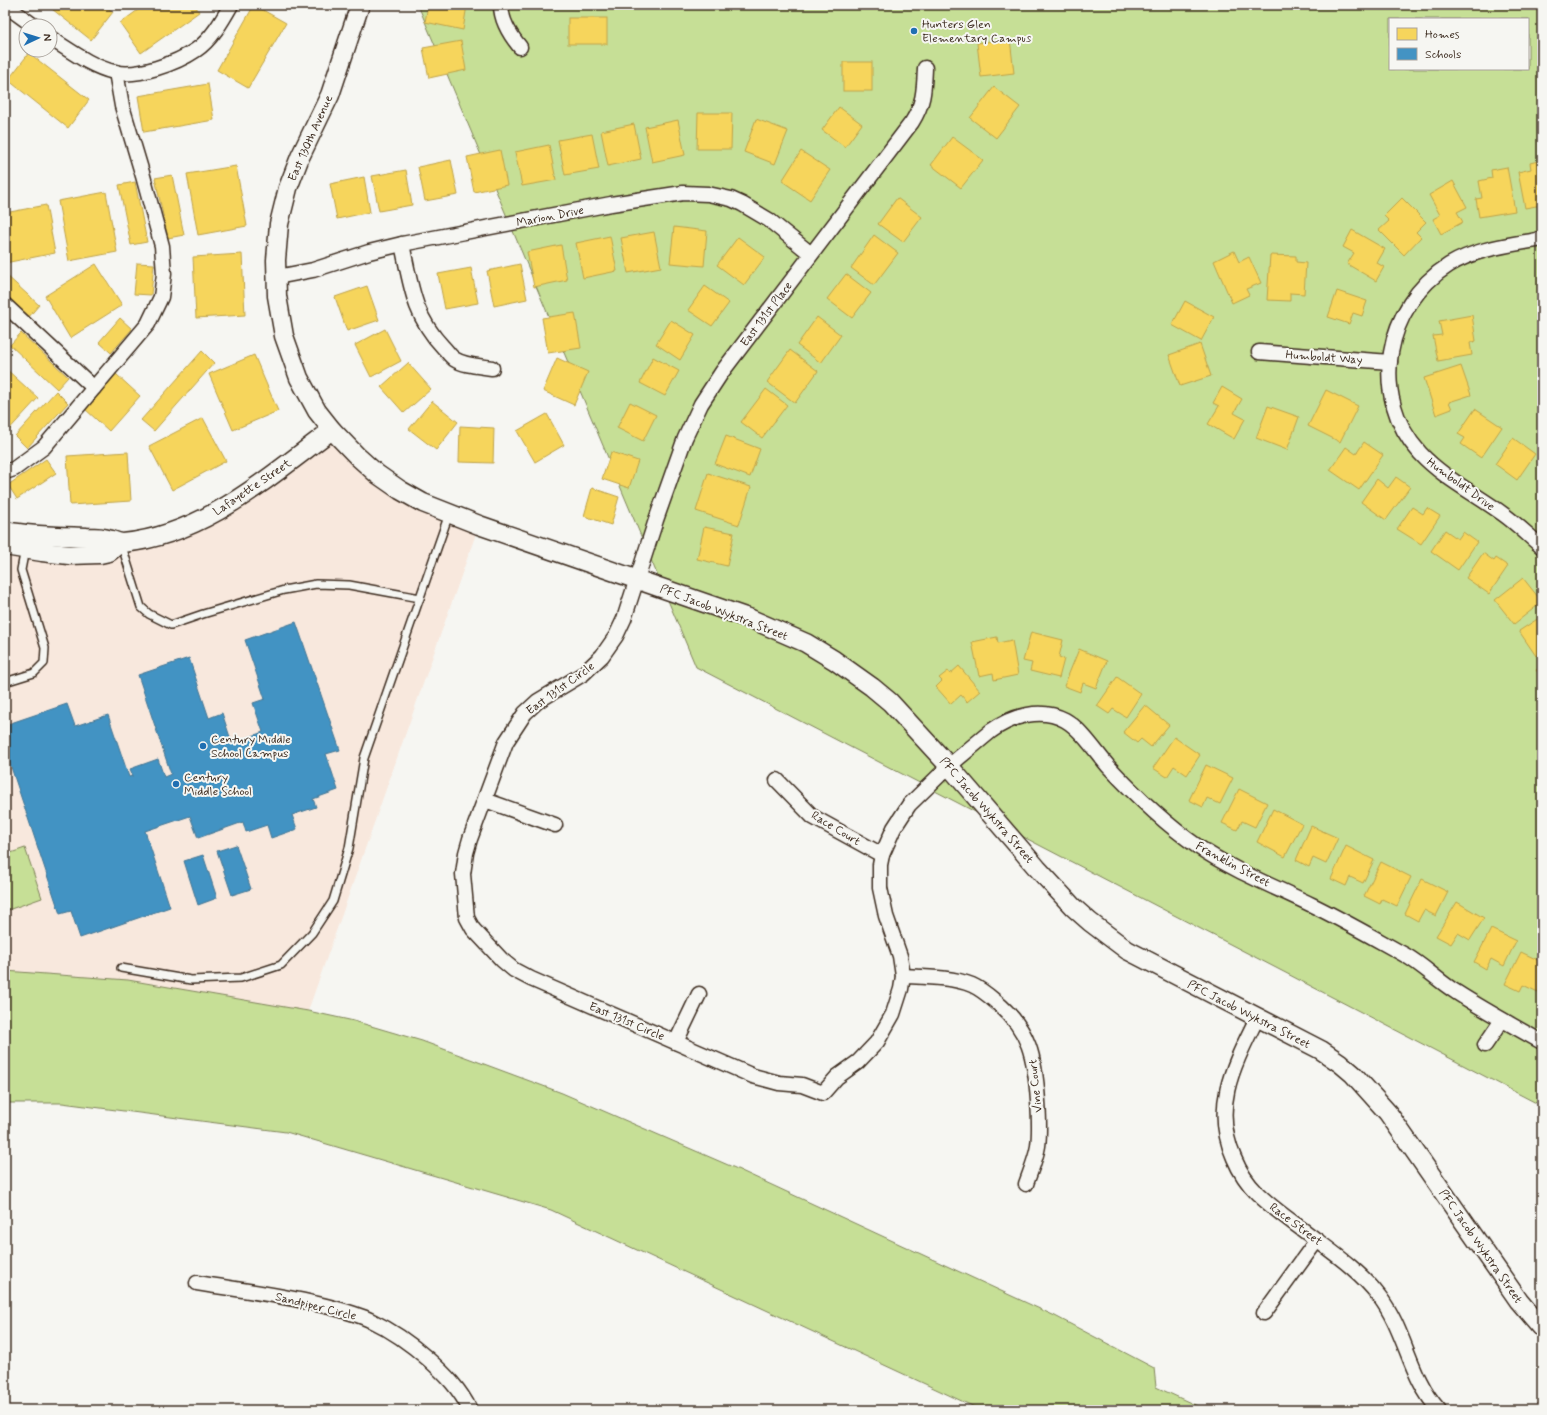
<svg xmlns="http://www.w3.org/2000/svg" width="1547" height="1415" font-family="Mynerve,sans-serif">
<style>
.built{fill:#f8e8dd}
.green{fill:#c6df96;stroke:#80845a;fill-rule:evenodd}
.homes{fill:#f6d55c;stroke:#bea249}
.schools{fill:#4393c3;stroke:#417492}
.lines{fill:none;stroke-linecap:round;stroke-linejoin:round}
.service-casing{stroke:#3b2a1e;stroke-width:10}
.minor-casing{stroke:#3b2a1e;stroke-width:17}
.tertiary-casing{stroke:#3b2a1e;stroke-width:21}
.service{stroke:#f6f6f2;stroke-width:7}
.minor{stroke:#f6f6f2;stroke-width:14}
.tertiary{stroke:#f6f6f2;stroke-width:18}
.poi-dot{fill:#1f6fb2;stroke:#f6f6f2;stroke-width:1.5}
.labels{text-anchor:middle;stroke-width:4;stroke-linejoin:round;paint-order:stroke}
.poi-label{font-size:12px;fill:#3b2a1e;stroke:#f6f6f2;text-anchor:start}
.street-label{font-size:12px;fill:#3b2a1e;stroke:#f6f6f2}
</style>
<rect width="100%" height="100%" fill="#f6f6f2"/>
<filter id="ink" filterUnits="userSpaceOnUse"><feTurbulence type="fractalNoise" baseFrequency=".025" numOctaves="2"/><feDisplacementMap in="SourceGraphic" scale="8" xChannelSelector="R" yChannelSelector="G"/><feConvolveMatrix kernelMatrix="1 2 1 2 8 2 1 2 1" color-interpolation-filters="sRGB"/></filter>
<g filter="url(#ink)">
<polygon class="built" points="332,430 357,456 479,525 308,1011 128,980 5,971 5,546 42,552 166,534"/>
<g class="green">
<path d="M418,5h1124v1101l-846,-439zM1390,19h138v50h-138z"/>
<polygon points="25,848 42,898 5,911 5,855"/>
<polygon points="5,971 128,980 308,1011 354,1021 422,1041 562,1093 735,1168 1055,1316 1154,1368 1156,1387 1206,1410 981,1410 551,1210 286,1132 62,1103 5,1103"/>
</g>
<g class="homes">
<polygon points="47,5 104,5 113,12 91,40"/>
<polygon points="145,5 195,5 199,12 141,53 120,23"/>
<polygon points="254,5 286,23 248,88 217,70"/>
<polygon points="428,5 467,5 463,30 425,22"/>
<rect x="568" y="18" width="39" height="26"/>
<polygon points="1010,39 1014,73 981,77 977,43"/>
<polygon points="461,41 466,70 429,78 423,48"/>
<polygon points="29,53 89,100 68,128 8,80"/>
<rect x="843" y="62" width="29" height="29"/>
<polygon points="208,84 214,120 144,132 138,96"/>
<polygon points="994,87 1020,107 996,138 970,118"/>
<polygon points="839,107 862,124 845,147 822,130"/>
<polygon points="698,113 732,113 731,149 697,149"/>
<polygon points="756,119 788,131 775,164 744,152"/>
<polygon points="678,120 685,155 652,162 645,127"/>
<polygon points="634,124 641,159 608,166 601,131"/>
<polygon points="592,134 599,169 565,175 558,140"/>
<polygon points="952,137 983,160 961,188 931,165"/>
<polygon points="549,145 556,180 522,186 515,152"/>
<polygon points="500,150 507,185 474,192 467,157"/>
<polygon points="801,151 830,170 810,200 782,181"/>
<polygon points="451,160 458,195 425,201 418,167"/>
<polygon points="1542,160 1542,205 1525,208 1518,172 1531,169 1530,163"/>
<polygon points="236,166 247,226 198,235 187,174"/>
<polygon points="1507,167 1515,211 1479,217 1476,199 1482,198 1479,181 1492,178 1491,170"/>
<polygon points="406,170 412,205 379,211 372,176"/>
<polygon points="172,175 184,235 168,238 155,178"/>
<polygon points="364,177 370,212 337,219 330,184"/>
<polygon points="1453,181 1467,207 1457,212 1463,222 1441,234 1433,219 1440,215 1429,195"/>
<polygon points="135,182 147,242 131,245 119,185"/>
<polygon points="106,192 117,252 69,261 58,201"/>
<polygon points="897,198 922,217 903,242 878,224"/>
<polygon points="1402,198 1426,222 1416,232 1421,237 1404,255 1379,230 1389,221 1384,216"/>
<polygon points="46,205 55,253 5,263 5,213"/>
<polygon points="674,227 707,231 704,266 670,263"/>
<polygon points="1352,230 1385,249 1377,263 1384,267 1376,281 1347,264 1354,253 1343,247"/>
<polygon points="654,232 661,267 628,273 621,238"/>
<polygon points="874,235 898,253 874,285 851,268"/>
<polygon points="610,236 617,271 583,278 576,243"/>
<polygon points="738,237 765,257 744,285 717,265"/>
<polygon points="561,245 567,280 534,287 527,252"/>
<polygon points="1234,251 1239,262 1249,257 1261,283 1246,289 1249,295 1232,303 1214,261"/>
<polygon points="242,254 245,315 196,318 193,257"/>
<polygon points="1270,255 1296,256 1296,262 1306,263 1304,294 1290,293 1290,301 1267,300"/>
<polygon points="137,263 154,264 151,295 134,294"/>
<polygon points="96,264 122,305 70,338 45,296"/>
<polygon points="520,264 527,299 494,306 487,271"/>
<polygon points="471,268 478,303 445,309 438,274"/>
<polygon points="5,274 39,305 28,318 5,297"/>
<polygon points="846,274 871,293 852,318 827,299"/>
<polygon points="367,286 379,320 347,331 335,297"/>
<polygon points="705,286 729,303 712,326 688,310"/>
<polygon points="1337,291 1367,301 1362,316 1353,313 1349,324 1328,317"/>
<polygon points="1185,301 1214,317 1201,341 1172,325"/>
<polygon points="575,313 581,348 548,353 542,318"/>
<polygon points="1472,315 1476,341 1470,343 1472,355 1438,361 1433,336 1442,335 1439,321"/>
<polygon points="817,317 841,335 821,363 797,345"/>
<polygon points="120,318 132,329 111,353 99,342"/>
<polygon points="671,320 695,335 680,360 656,344"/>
<polygon points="385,329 401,361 371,377 355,345"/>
<polygon points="21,333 68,377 57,389 10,345"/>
<polygon points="1200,344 1211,376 1180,386 1169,355"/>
<polygon points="790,350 818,371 795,403 767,382"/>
<polygon points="202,351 214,363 154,431 141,420"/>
<polygon points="254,355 278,411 233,430 209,374"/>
<polygon points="653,357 679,371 665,396 640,383"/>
<polygon points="557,358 588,372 574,405 543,391"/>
<polygon points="408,363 431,389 404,413 381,387"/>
<polygon points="1461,366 1471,395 1449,402 1452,409 1436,415 1424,378"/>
<polygon points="5,368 38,398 5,434"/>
<polygon points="116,374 140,396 109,431 85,409"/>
<polygon points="1222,387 1242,399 1234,413 1245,419 1234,439 1208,424 1219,406 1213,403"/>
<polygon points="766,389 787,405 762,438 741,422"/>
<polygon points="1326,390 1358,406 1340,442 1308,426"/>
<polygon points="56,391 68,403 27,448 15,436"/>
<polygon points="432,401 458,422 436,450 409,429"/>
<polygon points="630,402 656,415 643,441 617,428"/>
<polygon points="1268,406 1299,417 1287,450 1256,438"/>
<polygon points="1475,409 1502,427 1481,458 1461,444 1465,438 1458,434"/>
<polygon points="547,414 564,445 535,462 517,431"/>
<polygon points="203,418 226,461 172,490 149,446"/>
<polygon points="460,426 494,428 493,463 459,462"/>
<polygon points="726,436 760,449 750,477 715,464"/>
<polygon points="1513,438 1535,454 1517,480 1495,464"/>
<polygon points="1364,442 1383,455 1359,490 1330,470 1346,447 1356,454"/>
<polygon points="128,452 131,501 70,505 67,456"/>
<polygon points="611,452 638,461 629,488 602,479"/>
<polygon points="46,459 56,473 17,499 8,485"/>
<polygon points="708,473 751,487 739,525 696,511"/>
<polygon points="1396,477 1410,487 1386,520 1361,502 1377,479 1388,488"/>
<polygon points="592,488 619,497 611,525 584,516"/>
<polygon points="1412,507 1423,514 1427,508 1440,516 1421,544 1397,529"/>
<polygon points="704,527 734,533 727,566 697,559"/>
<polygon points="1445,530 1458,539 1463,532 1477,542 1458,570 1431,551"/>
<polygon points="1483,553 1494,561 1496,558 1508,566 1489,594 1466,578"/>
<polygon points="1523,578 1542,602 1514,624 1495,600"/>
<polygon points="1542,616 1542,652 1536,656 1519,631"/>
<polygon points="1031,632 1063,640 1059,657 1064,659 1059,678 1030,671 1032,663 1023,661"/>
<polygon points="997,637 998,643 1012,640 1018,675 994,680 993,673 979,676 972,642"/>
<polygon points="1079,649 1107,661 1096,688 1083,683 1080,692 1064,686"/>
<polygon points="959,666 980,691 967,702 961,695 951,704 936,687 942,681 939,678 948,671 950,674"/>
<polygon points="1542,666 1542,678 1536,670"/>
<polygon points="1117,677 1141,694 1126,717 1113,709 1109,714 1097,706"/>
<polygon points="1145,705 1169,725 1151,747 1141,739 1137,743 1123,732"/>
<polygon points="1174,737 1200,755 1187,775 1174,766 1167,777 1153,768"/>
<polygon points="1206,765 1233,778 1220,804 1207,798 1203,807 1189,800"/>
<polygon points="1239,789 1267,803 1255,827 1242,821 1237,830 1222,823"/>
<polygon points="1273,809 1302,824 1285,857 1257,842"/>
<polygon points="1311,826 1338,838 1326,864 1313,858 1309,867 1296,860"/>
<polygon points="1346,846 1374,860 1363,883 1350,877 1346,886 1331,879"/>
<polygon points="1381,862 1411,877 1397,906 1382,899 1380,904 1364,896"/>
<polygon points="1422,879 1448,892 1436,916 1424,910 1418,921 1405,914"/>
<polygon points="1457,902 1484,918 1470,940 1458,933 1451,944 1436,936"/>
<polygon points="1491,929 1516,941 1504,966 1491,959 1486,969 1474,962"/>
<polygon points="1521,952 1542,962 1542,984 1538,992 1523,985 1520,991 1505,984"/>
</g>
<g class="schools">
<polygon points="296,622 340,750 326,754 338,790 313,799 316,807 292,815 297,829 271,838 267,825 246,832 243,822 198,838 190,816 145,831 170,907 80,938 71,911 60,914 5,749 5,725 67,704 75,726 108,715 129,777 133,776 130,769 158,759 164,777 171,774 138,675 189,658 209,718 222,713 232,743 244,739 263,732 253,703 265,699 245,640"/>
<polygon points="236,845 251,889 232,895 217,851"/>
<polygon points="203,855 217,898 198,905 184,861"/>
</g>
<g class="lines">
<defs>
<g id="service">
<polyline points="121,543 141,607 149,614 171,625 203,614 284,590 316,584 349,585 420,598"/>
<polyline points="5,682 34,673 44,663 45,648 21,570 25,549"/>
<polyline points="121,968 191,980 241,978 281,965 312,933 333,901 349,848 364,758 449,514"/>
</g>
<g id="minor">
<polyline points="5,5 34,26"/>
<path d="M501,5c0,16 9,30 19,42"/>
<path d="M50,38c21,13 40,28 64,34 23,6 63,-9 82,-22 15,-10 26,-29 35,-45"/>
<path d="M925,68c-1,22 -1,35 -13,54l-190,250 -21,32 -16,34 -29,82 -32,99 -8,17 -14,20 -19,18 -45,27 -13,12 -19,29 -36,97 -4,14 -3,21 4,44 6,11 29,31 12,10 17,9 222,97 26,7 23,2 21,8 14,-16 21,-15 19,-20 16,-28 8,-25 2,-13 -3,-20 -14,-40 -6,-28v-23l2,-10 12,-27 15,-23 40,-39 42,-35c21,-15 50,-24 74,-11 16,9 31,32 43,46 27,29 56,57 89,80 35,24 76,40 115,59 31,15 62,33 93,50 18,10 33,26 51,37 28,18 57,34 86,50"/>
<path d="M1542,239c-31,6 -65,9 -93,26 -64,40 -81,131 -29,188 23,25 56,41 83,61 14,10 26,22 39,33"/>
<path d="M402,244c9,41 11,71 41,103 4,4 7,9 11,12 11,7 26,7 38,9"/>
<polyline points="277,277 313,270 369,252 402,244 611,204 683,193 708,194 731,199 742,204 769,220 811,254"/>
<polyline points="5,305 94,388"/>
<polyline points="1259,352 1390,362"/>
<polyline points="5,472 14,469 44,447 148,324 161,297 164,274 162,246 143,176 122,106 116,72"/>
<polyline points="777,780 813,817 882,855"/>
<polyline points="485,800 555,825"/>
<path d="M903,976c21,1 50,1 69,9 9,4 16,10 23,16 35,28 40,57 43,100 1,15 2,30 0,45 -2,13 -8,26 -12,38"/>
<path d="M1257,1018c-23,47 -46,88 -23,140 5,12 13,25 23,35 16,16 36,29 54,43 24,18 50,36 68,60 27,35 30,81 60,114"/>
<polyline points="676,1042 699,994"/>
<polyline points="1485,1045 1502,1020"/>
<path d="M197,1283c43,7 87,12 129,23 16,4 32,8 46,15 21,10 39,23 56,38 17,15 32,30 42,51"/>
<polyline points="1264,1313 1317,1240"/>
</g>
<g id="tertiary">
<polyline points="360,5 330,95 300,157 288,188 279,224 276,260 277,296 284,336 299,378 317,411 332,430 357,456 377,474 400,490 423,503 479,525 751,619 806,643 834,660 872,687 890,702 949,766 1037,868 1073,907 1090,922 1127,950 1321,1050 1340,1063 1353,1074 1388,1113 1519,1301 1542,1328"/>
<path d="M5,531c28,5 54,5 82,6 7,0 15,0 21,2 5,1 10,4 15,4 82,-8 145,-66 209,-113"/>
<polyline points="5,546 42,552 69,555 100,554 109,552 120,543"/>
</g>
</defs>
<use href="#service" class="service-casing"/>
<use href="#minor" class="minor-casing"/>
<use href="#tertiary" class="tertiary-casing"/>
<use href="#service" class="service"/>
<use href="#minor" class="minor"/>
<use href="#tertiary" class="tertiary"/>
</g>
</g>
<g class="poi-dot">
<circle cx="914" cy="31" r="4"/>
<circle cx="203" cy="746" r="4"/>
<circle cx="176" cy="784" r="4"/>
</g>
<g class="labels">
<g class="poi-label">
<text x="922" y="28">Hunters Glen<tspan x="922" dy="14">Elementary Campus</tspan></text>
<text x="211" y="743">Century Middle<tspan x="211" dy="14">School Campus</tspan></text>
<text x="184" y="781">Century<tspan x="184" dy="14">Middle School</tspan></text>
</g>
<g class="street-label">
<text transform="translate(310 138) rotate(-66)" y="4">East 130th Avenue</text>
<text transform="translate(550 216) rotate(-11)" y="4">Marion Drive</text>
<text transform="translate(766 314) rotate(-53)" y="4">East 131st Place</text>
<text transform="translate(1324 357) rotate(4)" y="4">Humboldt Way</text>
<text transform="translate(1461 484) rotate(36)" y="4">Humboldt Drive</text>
<text transform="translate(252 487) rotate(-34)" y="4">Lafayette Street</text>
<text transform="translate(724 612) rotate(21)" y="4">PFC Jacob Wykstra Street</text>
<text transform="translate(560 688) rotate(-36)" y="4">East 131st Circle</text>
<text transform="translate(987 810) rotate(49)" y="4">PFC Jacob Wykstra Street</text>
<text transform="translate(836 828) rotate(31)" y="4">Race Court</text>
<text transform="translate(1233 864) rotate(28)" y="4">Franklin Street</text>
<text transform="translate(1249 1014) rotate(27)" y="4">PFC Jacob Wykstra Street</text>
<text transform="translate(627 1021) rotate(23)" y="4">East 131st Circle</text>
<text transform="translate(1035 1086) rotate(-96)" y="4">Vine Court</text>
<text transform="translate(1296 1224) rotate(37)" y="4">Race Street</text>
<text transform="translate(1481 1246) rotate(55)" y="4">PFC Jacob Wykstra Street</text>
<text transform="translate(316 1306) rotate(14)" y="4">Sandpiper Circle</text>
</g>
</g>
<rect width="1547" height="1415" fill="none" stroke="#f6f6f2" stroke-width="20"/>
<rect x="10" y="10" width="1527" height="1395" fill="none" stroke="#3b2a1e" stroke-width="1.5" filter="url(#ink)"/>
<rect x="1389" y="18" width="140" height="52" fill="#f6f6f2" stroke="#aba49d"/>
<rect x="1397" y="28" width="20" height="12" fill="#f6d55c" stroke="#aba49d"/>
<text x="1425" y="38" font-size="12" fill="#3b2a1e">Homes</text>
<rect x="1397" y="48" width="20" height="12" fill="#4393c3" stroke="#aba49d"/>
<text x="1425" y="58" font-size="12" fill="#3b2a1e">Schools</text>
<g transform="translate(38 38) rotate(86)"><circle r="19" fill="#f6f6f2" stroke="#aba49d"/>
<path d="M0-3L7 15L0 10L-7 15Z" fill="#1f6fb2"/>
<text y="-6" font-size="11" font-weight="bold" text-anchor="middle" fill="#3b2a1e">N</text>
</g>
</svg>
